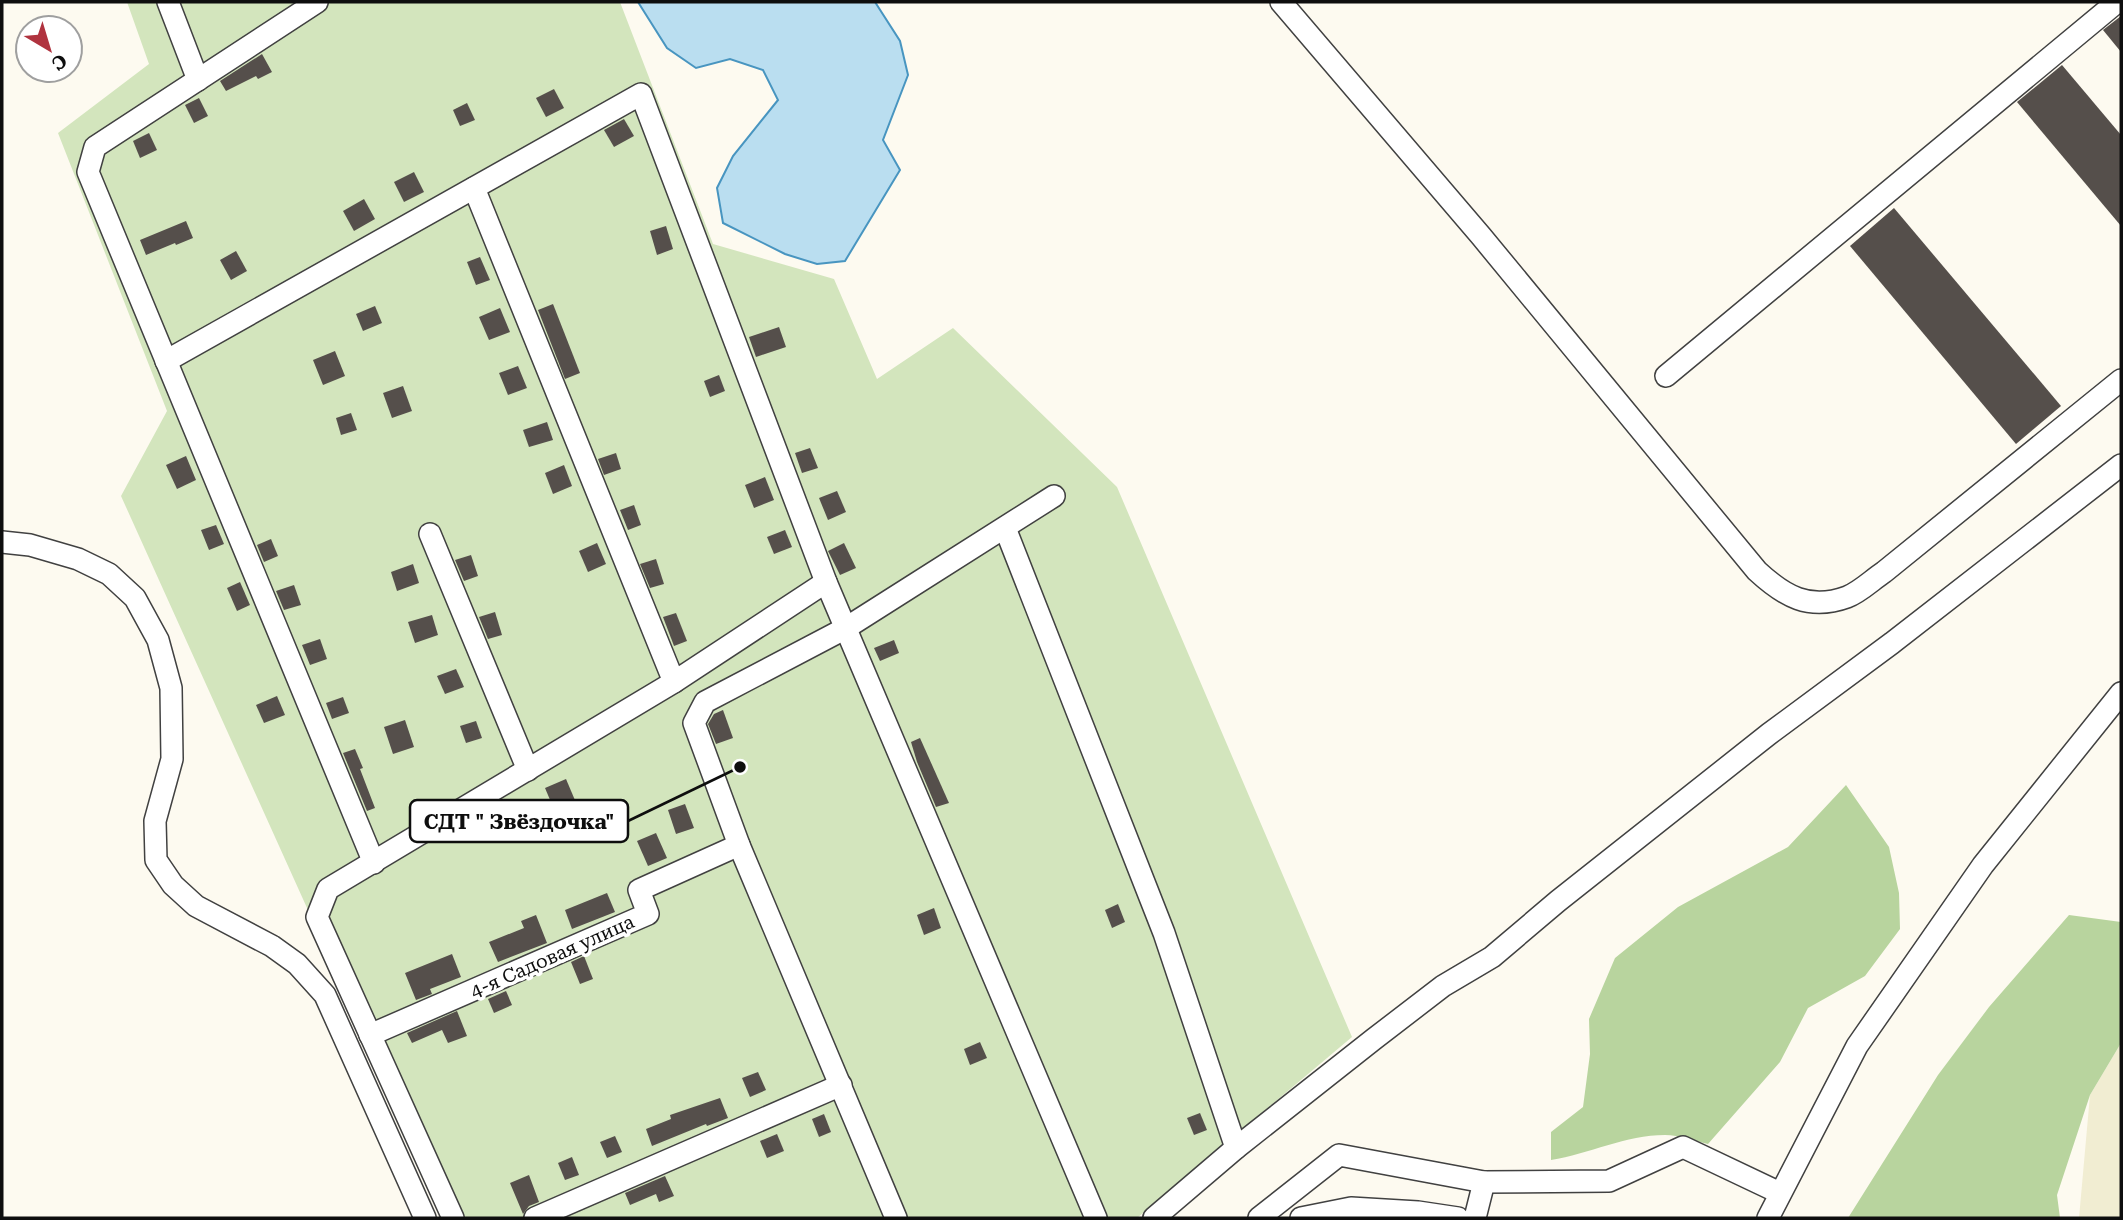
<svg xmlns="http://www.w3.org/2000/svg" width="2123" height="1220" font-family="'Roboto Serif',serif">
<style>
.farmland{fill:#f1edd2}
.green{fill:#d3e5bd}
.forest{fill:#b8d49e}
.water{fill:#badef0;stroke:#4895c0;stroke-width:2}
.building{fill:#554f4b}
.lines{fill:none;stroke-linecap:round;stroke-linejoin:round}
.minor-casing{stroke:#414141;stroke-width:24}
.minor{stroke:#fff;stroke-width:21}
.labels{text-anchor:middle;stroke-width:7;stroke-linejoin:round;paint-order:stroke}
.street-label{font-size:19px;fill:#0e0e0e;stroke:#fff}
.leader{fill:none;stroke:#0e0e0e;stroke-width:2.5}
.callout-dot{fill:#0e0e0e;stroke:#fff;stroke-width:2.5}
.callout{fill:#fff;stroke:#0e0e0e;stroke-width:2.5}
.callout-label{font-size:21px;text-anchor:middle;font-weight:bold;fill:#0e0e0e}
</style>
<rect width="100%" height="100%" fill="#fdfaf0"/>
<polygon class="farmland" points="2121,1043 2121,1218 2079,1218 2090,1095"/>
<polygon class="green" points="127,2 620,2 713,244 834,279 877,379 953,328 1117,487 1352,1037 1137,1218 447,1218 121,496 167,411 58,133 149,64"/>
<g class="forest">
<path d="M1846,785l43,62 10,46 1,36 -35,47 -57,32 -28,54 -72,82c-13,-3 -29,-9 -43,-9 -39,0 -76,19 -114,25v-28l32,-25 7,-53 -1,-35 26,-61 63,-51 110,-60z"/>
<polygon points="2069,915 2121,922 2121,1043 2090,1095 2057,1195 2060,1218 1848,1218 1938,1075 1989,1007"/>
</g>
<polygon class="water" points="638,2 875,2 900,41 908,75 883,140 900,170 845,261 817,264 785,254 723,223 717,188 733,156 778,100 763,70 730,59 696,68 667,48"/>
<g class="building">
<polygon points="2121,16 2121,52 2103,30"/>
<polygon points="262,54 272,72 258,79 256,76 226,91 220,81"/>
<polygon points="2062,65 2121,135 2121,226 2017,102"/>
<polygon points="554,89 564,108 546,117 536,98"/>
<polygon points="199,98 208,116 194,123 185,105"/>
<polygon points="467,103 475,120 460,126 453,110"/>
<polygon points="624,119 634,136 614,147 604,130"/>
<polygon points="149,133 157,150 140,158 133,141"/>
<polygon points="414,172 424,192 404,202 394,182"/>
<polygon points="364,199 375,219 354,231 343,211"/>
<polygon points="1894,208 2061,406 2016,444 1850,246"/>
<polygon points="186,221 193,238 176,245 175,243 146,255 140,240"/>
<polygon points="666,226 673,249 657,255 650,231"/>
<polygon points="236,251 247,271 231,280 220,260"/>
<polygon points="480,257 490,280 476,285 467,262"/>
<polygon points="553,304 580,373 565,379 538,310"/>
<polygon points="375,306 382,323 363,331 356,314"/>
<polygon points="500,308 510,332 489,340 479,317"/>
<polygon points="779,327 786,347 756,357 749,337"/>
<polygon points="335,351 345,376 323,385 313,360"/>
<polygon points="518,366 527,388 508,395 499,373"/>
<polygon points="719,375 725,391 710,397 704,381"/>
<polygon points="403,386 412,411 392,418 383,393"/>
<polygon points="351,413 357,430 341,435 336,418"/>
<polygon points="547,422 553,440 529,447 523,430"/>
<polygon points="810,448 818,468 802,473 795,453"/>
<polygon points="616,453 621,469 604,475 598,459"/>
<polygon points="186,456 196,480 177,489 166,465"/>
<polygon points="564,465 572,486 553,494 545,473"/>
<polygon points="765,477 774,500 754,508 745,485"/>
<polygon points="837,491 846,512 828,520 819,498"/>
<polygon points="634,505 641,525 628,530 620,510"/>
<polygon points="216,525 224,544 209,550 201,530"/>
<polygon points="785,530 792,547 774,554 767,537"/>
<polygon points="271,539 278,556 264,562 257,545"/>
<polygon points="597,543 606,564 588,572 579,551"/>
<polygon points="844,543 856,568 840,575 828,551"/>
<polygon points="471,555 478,576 464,581 455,560"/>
<polygon points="656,559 664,584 650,588 640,564"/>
<polygon points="413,564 419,583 397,591 391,572"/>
<polygon points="240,582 250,605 237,611 227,588"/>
<polygon points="294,585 301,605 284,610 276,591"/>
<polygon points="495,612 502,635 488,639 479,617"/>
<polygon points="676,613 687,641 674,646 663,617"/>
<polygon points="432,615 438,635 415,643 408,622"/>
<polygon points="320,639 327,659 310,665 302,645"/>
<polygon points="894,640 899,653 880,661 874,648"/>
<polygon points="456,669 464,687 445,694 437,676"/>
<polygon points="277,696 285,715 264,723 256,705"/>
<polygon points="343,697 349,713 332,719 326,703"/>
<polygon points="723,710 733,738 716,744 708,724 714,714"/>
<polygon points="405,720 414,747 393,754 384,727"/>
<polygon points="476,721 482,738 466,743 460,726"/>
<polygon points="920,738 949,803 936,807 917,762 911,742"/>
<polygon points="355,749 363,768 360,769 375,808 367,811 343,753"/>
<polygon points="566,779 577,805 556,814 545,788"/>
<polygon points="685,804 694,828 676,834 668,810"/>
<polygon points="656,833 667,858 648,866 637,841"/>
<polygon points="607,893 615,912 572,929 565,910"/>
<polygon points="1118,904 1125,922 1112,928 1105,910"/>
<polygon points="934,908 941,928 924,935 917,915"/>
<polygon points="536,915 547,943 498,962 489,942 524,928 521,921"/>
<polygon points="452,954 461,977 430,989 432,994 416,1000 405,973"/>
<polygon points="584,956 593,979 580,984 571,962"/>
<polygon points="506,991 512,1005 494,1013 488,999"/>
<polygon points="457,1011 467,1036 448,1043 442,1030 412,1043 407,1033"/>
<polygon points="980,1042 987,1058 970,1065 964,1049"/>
<polygon points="758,1072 766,1090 750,1097 742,1078"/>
<polygon points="720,1098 728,1118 707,1126 706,1124 652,1146 646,1129 671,1119 670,1115"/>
<polygon points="1200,1113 1207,1130 1194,1135 1187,1118"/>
<polygon points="824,1114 831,1132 819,1137 812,1119"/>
<polygon points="777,1134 784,1151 767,1158 760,1141"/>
<polygon points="615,1136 622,1152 607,1158 600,1142"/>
<polygon points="572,1157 579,1175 565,1180 558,1163"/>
<polygon points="529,1175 539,1202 529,1206 523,1214 510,1183"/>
<polygon points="665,1176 674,1196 659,1202 656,1194 630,1205 625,1193"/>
</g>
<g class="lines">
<defs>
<g id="minor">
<polyline points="168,2 198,80"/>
<polyline points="317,2 95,147 88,172 374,863"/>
<path d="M1281,2l200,234 276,335c27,25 52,40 90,26 13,-5 25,-17 37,-25l237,-192"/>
<polyline points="474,188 674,682"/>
<polyline points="166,361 641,94 826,582 1096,1218"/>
<polyline points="1666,376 2117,2"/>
<polyline points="1005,528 1164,933 1236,1148"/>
<polyline points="430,534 528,770"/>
<polyline points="2,542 30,545 78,559 109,574 135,598 158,640 171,688 172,759 155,821 156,860 173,885 196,906 272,946 297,964 325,995 425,1218"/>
<polyline points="370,1035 648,914 639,890 739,845"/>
<polyline points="453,1218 317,917 328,889 674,682 826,582"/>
<polyline points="535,1218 841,1085"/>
<polyline points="896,1218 739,845 694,723 705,702 846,628 1054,496"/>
<polyline points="1154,1218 1236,1148 1374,1039 1443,986 1492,957 1558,901 1769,734 1892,643 2121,465"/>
<polyline points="1259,1218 1339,1155 1484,1182 1609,1181 1683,1147 1780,1193"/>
<polyline points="1301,1218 1351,1208 1418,1212 1458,1218"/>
<polyline points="1475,1218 1484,1182"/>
<polyline points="1768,1218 1857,1046 1983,865 2121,693"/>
</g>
</defs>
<use href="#minor" class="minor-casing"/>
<use href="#minor" class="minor"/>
</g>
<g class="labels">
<g class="street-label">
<text transform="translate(552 956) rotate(-24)" y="7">4-я Садовая улица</text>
</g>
</g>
<path class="leader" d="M740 767L628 821"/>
<circle class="callout-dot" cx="740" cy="767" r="7"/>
<rect class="callout" x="410" y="800" width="218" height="42" rx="7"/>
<g class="callout-label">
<text x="519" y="829">СДТ " Звёздочка"</text>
</g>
<rect width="2123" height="1220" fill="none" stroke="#0e0e0e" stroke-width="7"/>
<g transform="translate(49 49) rotate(142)"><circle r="33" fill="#ffffff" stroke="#9f9f9f" stroke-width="2"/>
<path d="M0-5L12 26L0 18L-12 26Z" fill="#b0333f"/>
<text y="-10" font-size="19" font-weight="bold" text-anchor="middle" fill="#0e0e0e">С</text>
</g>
</svg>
